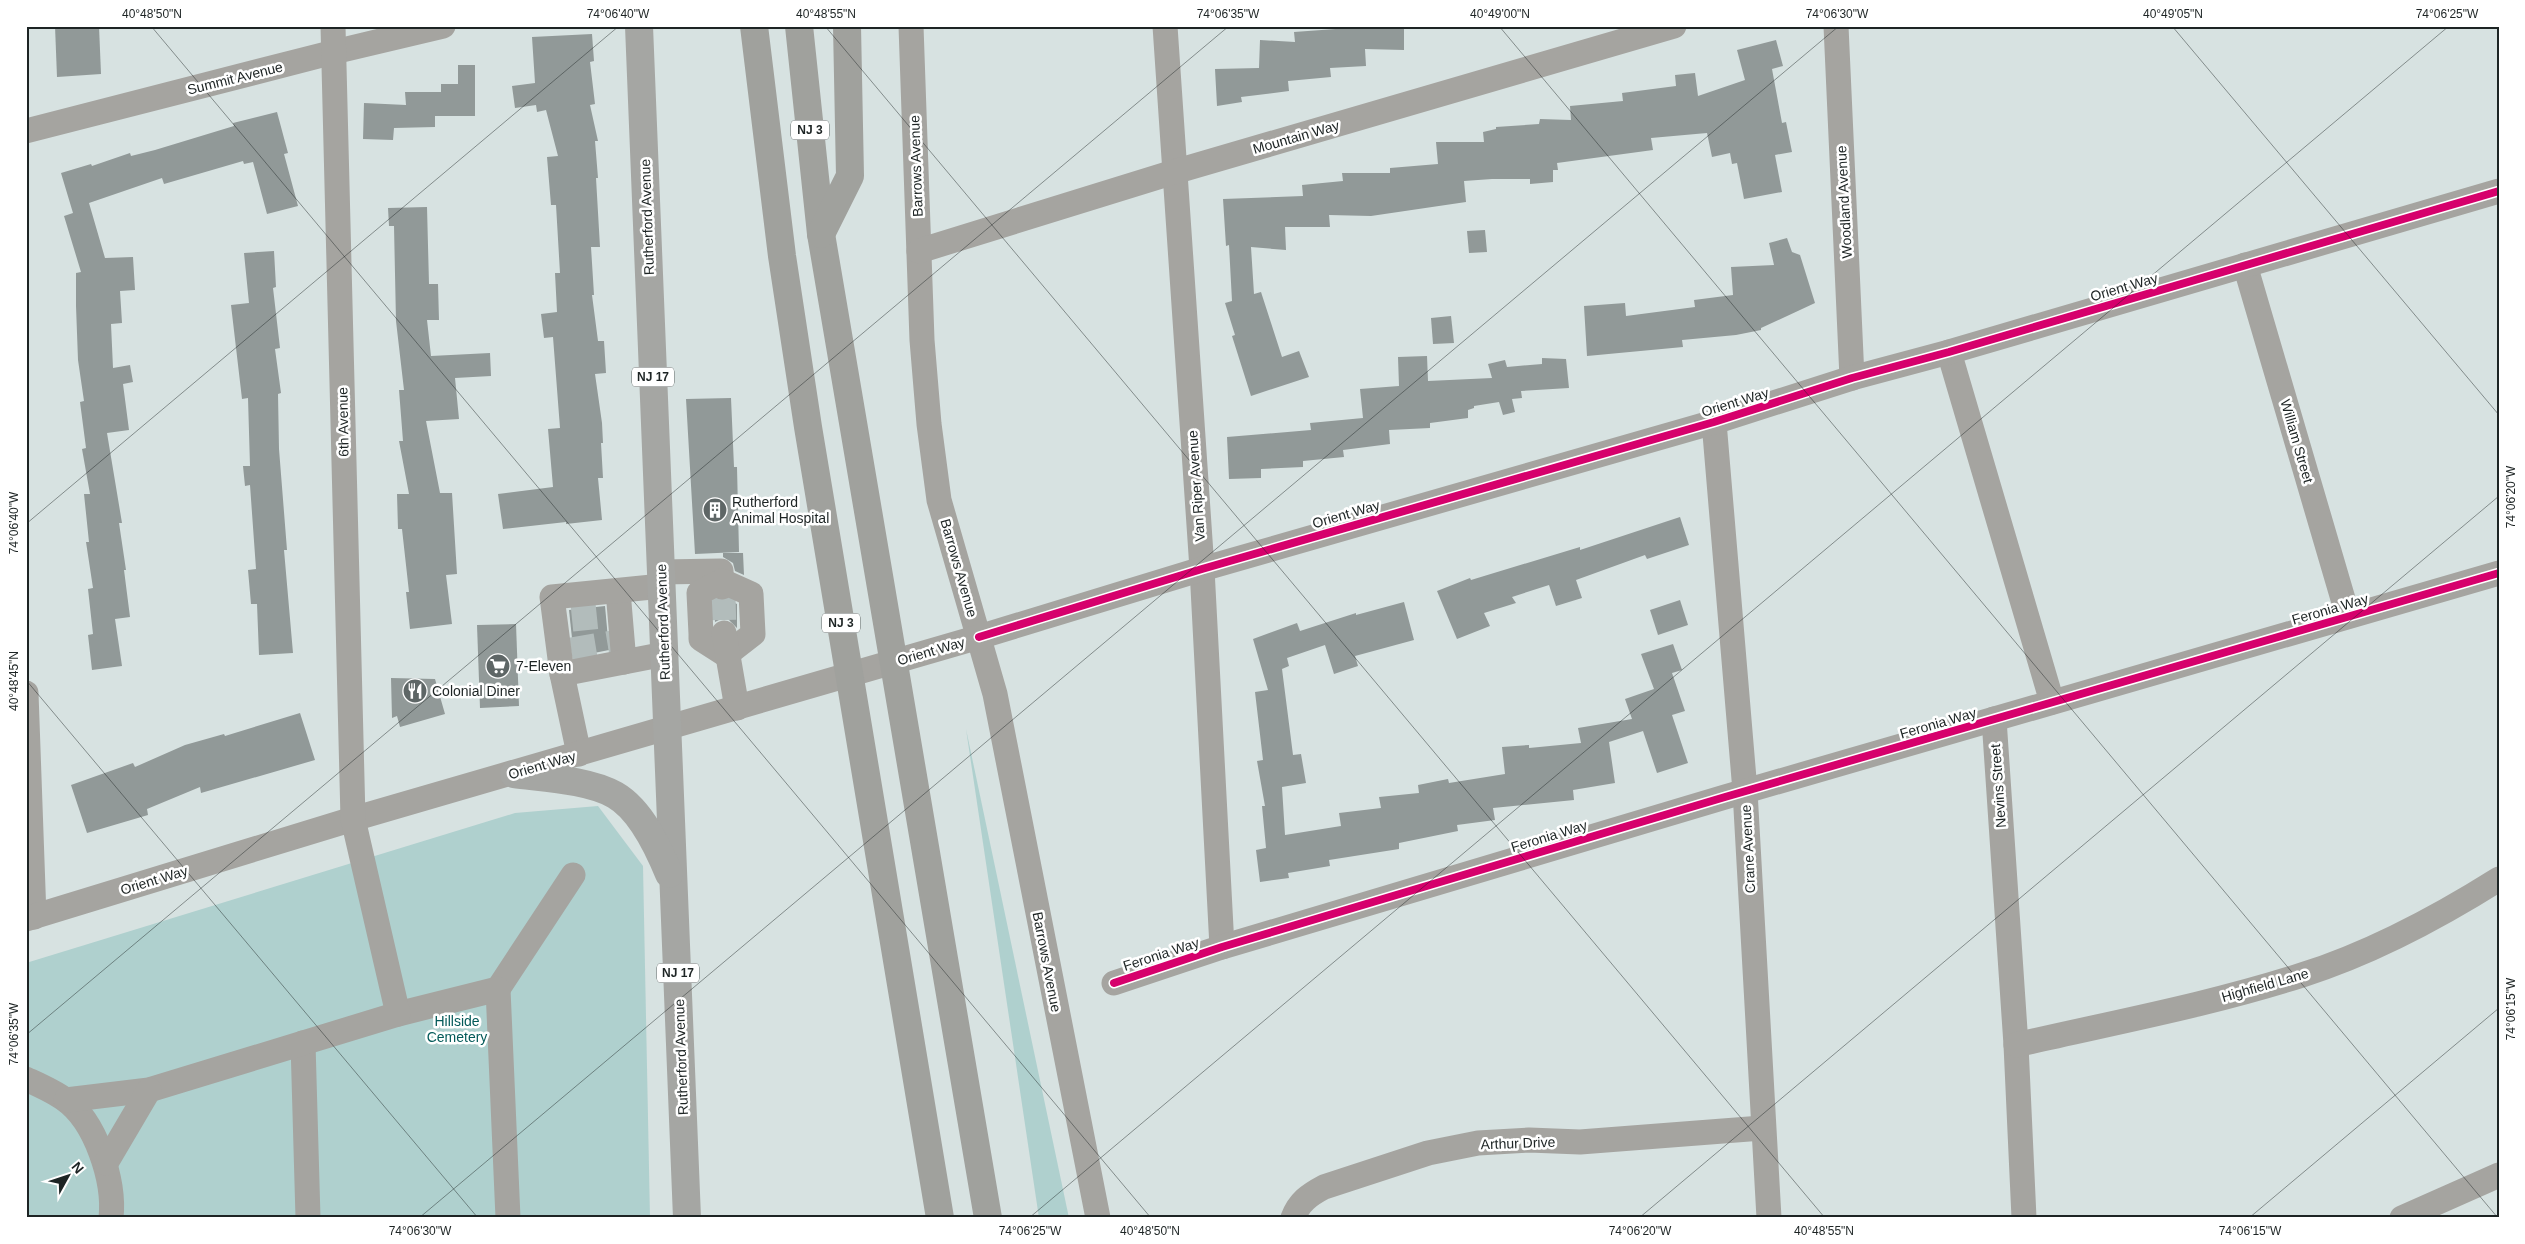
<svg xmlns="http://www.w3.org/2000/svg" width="2525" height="1244" font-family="Helvetica,sans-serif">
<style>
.green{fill:#afd0ce}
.building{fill:#919998}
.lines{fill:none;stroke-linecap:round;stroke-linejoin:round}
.minor-tunnel{stroke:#b2bcbb;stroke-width:25;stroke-dasharray:25 12;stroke-linecap:butt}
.minor{stroke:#a5a4a0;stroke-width:25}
.major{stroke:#a5a6a3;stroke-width:28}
.highway{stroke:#a0a19d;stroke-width:28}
.cycleway-casing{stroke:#fff;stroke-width:11}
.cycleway{stroke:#d6006c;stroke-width:8}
.ticks{fill:none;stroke:#1d2424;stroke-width:1;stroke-opacity:0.45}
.labels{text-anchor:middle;stroke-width:5;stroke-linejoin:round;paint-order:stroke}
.shield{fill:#fff;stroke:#616666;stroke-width:1}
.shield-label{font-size:12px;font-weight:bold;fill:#1d2424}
.street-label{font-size:14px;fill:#1d2424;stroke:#fff}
.poi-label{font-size:14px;fill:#1d2424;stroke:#fff;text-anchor:start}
.park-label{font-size:14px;fill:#035a59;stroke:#fff}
.neatline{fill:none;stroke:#1d2424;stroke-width:2}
.ticks-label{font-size:12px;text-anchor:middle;fill:#1d2424}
</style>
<rect width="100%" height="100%" fill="#d7e2e1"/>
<g class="green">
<polygon points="966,729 1069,1218 1039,1218"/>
<polygon points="598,806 643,866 650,1218 26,1218 26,963 515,813"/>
</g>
<g class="building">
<polygon points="55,26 99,26 101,74 57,77"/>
<polygon points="1377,26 1404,26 1404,50 1365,49 1366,66 1330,68 1331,77 1288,81 1289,91 1241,97 1242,102 1217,106 1215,69 1259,68 1260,40 1295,42 1294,32"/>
<polygon points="592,34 594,61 590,62 595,104 590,105 598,141 595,141 598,178 596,178 600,247 591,247 594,295 592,295 598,341 604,341 606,373 595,374 602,423 603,443 601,443 603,478 598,478 602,520 566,524 566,522 503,529 498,494 553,487 548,429 560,428 553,337 544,338 541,314 557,312 555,273 560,273 556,205 551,205 547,157 558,156 546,110 537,112 536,105 515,108 512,86 535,83 532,37"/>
<polygon points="1776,40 1783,66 1772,69 1782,123 1786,122 1792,152 1775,155 1782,192 1744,199 1737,163 1732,164 1730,153 1712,157 1707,133 1651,138 1653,150 1557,163 1558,170 1553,170 1553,182 1530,184 1530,179 1492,179 1464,181 1466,202 1371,216 1329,215 1330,227 1285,227 1286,250 1251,247 1254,294 1261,292 1282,357 1299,351 1309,377 1251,396 1232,336 1235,335 1225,303 1232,301 1229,245 1226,246 1223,199 1303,196 1302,185 1343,181 1342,173 1390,173 1390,168 1438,164 1436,142 1484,142 1483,132 1496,129 1496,127 1539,124 1540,119 1571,120 1570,106 1623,101 1622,93 1676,86 1675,75 1695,73 1698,96 1745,80 1737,50"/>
<polygon points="458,65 475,65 475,116 435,116 435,127 394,128 393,140 363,139 364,103 406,105 405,92 441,92 441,84 458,84"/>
<polygon points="277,112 288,153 284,154 298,206 267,214 253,162 244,164 243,161 164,184 162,178 89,203 105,258 133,257 135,290 120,291 122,323 111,324 113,368 130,365 133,382 123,384 129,430 107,433 122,523 119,523 126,570 124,570 130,617 115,619 122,666 92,670 88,635 93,634 88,589 93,588 86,542 89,542 84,494 90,494 82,449 86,448 80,402 84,401 78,360 76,306 76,273 81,272 64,216 73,213 61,173 91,164 92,166 130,153 131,156 155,150 234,126 233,123"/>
<polygon points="427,207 429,284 438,284 439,320 427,320 431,356 490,353 491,376 455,378 459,419 426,421 440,493 452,493 457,574 446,575 452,624 410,629 406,592 409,592 402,529 398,529 397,494 409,494 399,441 403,441 399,390 404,390 396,321 394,226 389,226 388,208"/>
<polygon points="1485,230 1487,252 1469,253 1467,231"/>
<polygon points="1787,238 1792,252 1800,255 1815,303 1761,328 1761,330 1736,335 1682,340 1683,347 1587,356 1584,306 1625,303 1626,316 1695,307 1694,300 1733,295 1731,267 1774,265 1769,243"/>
<polygon points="274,251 276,287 273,288 280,348 275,349 281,393 278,394 279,449 287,550 284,550 293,653 259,655 257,604 251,604 248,570 256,569 250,485 245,486 243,466 250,466 248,398 242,399 231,305 249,303 244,253"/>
<polygon points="1451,316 1454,343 1433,344 1431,318"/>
<polygon points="1427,356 1428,381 1492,378 1488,364 1505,360 1507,367 1542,364 1542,358 1566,359 1569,388 1521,391 1522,398 1512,399 1515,412 1503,415 1499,402 1474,406 1474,408 1468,410 1468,418 1430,423 1430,428 1389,430 1390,444 1343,450 1344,457 1303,461 1303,467 1261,469 1261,478 1229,479 1227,437 1311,430 1310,423 1363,418 1360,389 1399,386 1398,357"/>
<polygon points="731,398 734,467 737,467 739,552 695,554 686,399"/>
<polygon points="1680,517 1689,545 1647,559 1645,555 1576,580 1582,598 1556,606 1549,585 1512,597 1516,603 1484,613 1490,626 1457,639 1437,591 1470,578 1471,580 1580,547 1580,550"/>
<polygon points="723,553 743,553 744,575 735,571 733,563 723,557"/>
<polygon points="716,600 728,600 737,604 737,628 728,619 721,619 715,622 714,601"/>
<polygon points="1680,600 1688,625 1658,635 1650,610"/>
<polygon points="1404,602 1414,640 1355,656 1358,666 1334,674 1325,645 1287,658 1289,666 1282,669 1293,755 1301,754 1306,783 1282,787 1285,835 1341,826 1339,813 1381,808 1379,797 1419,793 1418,785 1448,779 1449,783 1505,774 1502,747 1529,745 1529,748 1581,743 1578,728 1632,719 1625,699 1654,689 1641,654 1673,644 1682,670 1672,673 1685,711 1672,715 1688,763 1657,773 1643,731 1609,742 1615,783 1573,790 1574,800 1493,808 1495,820 1457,825 1458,831 1399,843 1399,849 1329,860 1330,866 1288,873 1289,878 1260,882 1256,850 1266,848 1262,806 1265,806 1257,761 1263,760 1255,692 1268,690 1253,639 1297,623 1300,631 1356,613 1356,615"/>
<polygon points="605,606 609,650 574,657 569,610"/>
<polygon points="516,624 519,706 480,708 477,625"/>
<polygon points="391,678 435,679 445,714 400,727 397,716 392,718"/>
<polygon points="300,713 315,760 201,793 200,787 147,809 148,815 87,833 71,785 133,763 135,767 185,745 224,734 225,736"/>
</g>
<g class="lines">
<g class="minor-tunnel">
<polyline points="723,595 724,633"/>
<polyline points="572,619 611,615"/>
<polyline points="571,650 613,643"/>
</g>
<g class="minor">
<polyline points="911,26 922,340 929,424 939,500 995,694 1098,1218"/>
<polyline points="1165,26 1202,569 1222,947"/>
<polyline points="1836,26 1852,378"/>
<polyline points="26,131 334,52 443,26"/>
<polyline points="919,251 1174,172 1674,26"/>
<polyline points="2245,265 2348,616"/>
<polyline points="1949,352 2052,702"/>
<polyline points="1714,422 1745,791 1769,1218"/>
<polyline points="661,572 721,571 722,587"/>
<polygon points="722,581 751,594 753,634 726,655 701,639 701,634 699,593"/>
<polyline points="618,591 624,662"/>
<polyline points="724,633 737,708"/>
<polyline points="562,674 665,654"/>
<polyline points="26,693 34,917"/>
<polyline points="1994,719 2016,1045 2024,1218"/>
<polyline points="579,754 562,674 552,597 662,586"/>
<polyline points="26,919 353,819 979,637 1202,569 1714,422 1852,378 1949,352 2499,191"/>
<polyline points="1114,983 1222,947 1725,797 2499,573"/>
<polyline points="498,989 573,875"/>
<polyline points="398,1014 498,989 508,1218"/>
<polyline points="303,1043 308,1218"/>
<path d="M2016,1045c95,-22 193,-40 286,-70 70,-22 135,-57 197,-96"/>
<path d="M26,1079c13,6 27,12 38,20 32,22 51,82 47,119"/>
<polyline points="66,1100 149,1090 398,1014 353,819 333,26"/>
<polyline points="106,1163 149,1090"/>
<path d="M1293,1218c6,-16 16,-23 31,-31l104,-34 50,-10 51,-3 51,2 182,-14"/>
<polyline points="2402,1218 2499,1175"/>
</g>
<g class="major">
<polyline points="639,26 687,1218"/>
<path d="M514,774c30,4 75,6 101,21 26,15 43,52 54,79"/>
</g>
<g class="highway">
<polyline points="754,26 782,256 808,427 940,1218"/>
<polyline points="799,26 821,234 988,1218"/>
<polyline points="821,234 850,176 847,26"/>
</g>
<defs>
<g id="cycleway">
<polyline points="979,637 1202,569 1714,422 1852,378 1949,352 2499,191"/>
<polyline points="1114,983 1222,947 1725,797 2499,573"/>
</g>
</defs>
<use href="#cycleway" class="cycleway-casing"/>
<use href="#cycleway" class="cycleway"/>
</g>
<path class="ticks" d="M151,26l1000,1192M825,26l1000,1192M1499,26l999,1192M2172,26l327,389M26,524l593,-498M26,680l452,538M26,1035l1203,-1009M419,1218l1420,-1192M1029,1218l1420,-1192M1639,1218l860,-722M2249,1218l250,-210"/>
<defs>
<symbol id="building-disc" viewBox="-11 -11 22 22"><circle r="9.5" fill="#5e6666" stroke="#fff"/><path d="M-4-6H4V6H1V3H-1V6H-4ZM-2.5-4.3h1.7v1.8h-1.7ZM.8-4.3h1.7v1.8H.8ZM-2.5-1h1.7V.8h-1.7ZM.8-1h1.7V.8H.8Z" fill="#fff"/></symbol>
<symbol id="supermarket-disc" viewBox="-11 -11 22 22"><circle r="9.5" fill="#5e6666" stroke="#fff"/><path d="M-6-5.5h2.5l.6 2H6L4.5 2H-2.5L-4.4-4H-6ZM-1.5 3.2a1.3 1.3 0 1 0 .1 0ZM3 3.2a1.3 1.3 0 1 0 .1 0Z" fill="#fff"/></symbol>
<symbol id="restaurant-disc" viewBox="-11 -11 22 22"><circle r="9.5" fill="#5e6666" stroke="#fff"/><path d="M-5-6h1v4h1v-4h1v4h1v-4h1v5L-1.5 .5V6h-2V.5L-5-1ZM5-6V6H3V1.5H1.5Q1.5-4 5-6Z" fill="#fff"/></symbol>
</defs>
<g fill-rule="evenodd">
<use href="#building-disc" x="701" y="496" width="28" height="28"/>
<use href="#supermarket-disc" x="484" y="652" width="28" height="28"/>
<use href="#restaurant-disc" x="401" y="677" width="28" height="28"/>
</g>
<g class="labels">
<g class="shield">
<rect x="791" y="120.5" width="38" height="19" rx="4"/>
<rect x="632" y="367.5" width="42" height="19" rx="4"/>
<rect x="822" y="613.5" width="38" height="19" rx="4"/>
<rect x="657" y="963.5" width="42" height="19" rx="4"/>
</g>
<g class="shield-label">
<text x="810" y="134">NJ 3</text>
<text x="653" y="381">NJ 17</text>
<text x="841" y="627">NJ 3</text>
<text x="678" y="977">NJ 17</text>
</g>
<g class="street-label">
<text transform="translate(235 78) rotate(-14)" y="5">Summit Avenue</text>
<text transform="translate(1296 137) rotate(-16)" y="5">Mountain Way</text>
<text transform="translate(916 166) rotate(-92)" y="5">Barrows Avenue</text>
<text transform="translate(1844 202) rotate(-93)" y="5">Woodland Avenue</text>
<text transform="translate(647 217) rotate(-92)" y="5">Rutherford Avenue</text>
<text transform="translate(2124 287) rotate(-16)" y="5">Orient Way</text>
<text transform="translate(1735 402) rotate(-17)" y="5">Orient Way</text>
<text transform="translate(343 422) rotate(-91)" y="5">6th Avenue</text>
<text transform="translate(2297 441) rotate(74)" y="5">William Street</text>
<text transform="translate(1196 486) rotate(-94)" y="5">Van Riper Avenue</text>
<text transform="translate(1346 514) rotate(-16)" y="5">Orient Way</text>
<text transform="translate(959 568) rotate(74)" y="5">Barrows Avenue</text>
<text transform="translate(2330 609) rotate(-16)" y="5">Feronia Way</text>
<text transform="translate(663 622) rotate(-92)" y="5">Rutherford Avenue</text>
<text transform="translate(931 651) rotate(-16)" y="5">Orient Way</text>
<text transform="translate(1938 723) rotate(-16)" y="5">Feronia Way</text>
<text transform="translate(542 765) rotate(-16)" y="5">Orient Way</text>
<text transform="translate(1998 786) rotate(-94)" y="5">Nevins Street</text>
<text transform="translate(1549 836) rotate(-17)" y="5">Feronia Way</text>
<text transform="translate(1748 849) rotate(-93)" y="5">Crane Avenue</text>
<text transform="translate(154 880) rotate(-17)" y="5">Orient Way</text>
<text transform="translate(1161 954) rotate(-18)" y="5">Feronia Way</text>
<text transform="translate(1047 962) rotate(79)" y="5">Barrows Avenue</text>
<text transform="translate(2265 985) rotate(-16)" y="5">Highfield Lane</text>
<text transform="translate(681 1057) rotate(-92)" y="5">Rutherford Avenue</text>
<text transform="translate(1518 1143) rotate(-2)" y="5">Arthur Drive</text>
</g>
<g class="poi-label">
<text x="732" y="507">Rutherford<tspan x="732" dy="16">Animal Hospital</tspan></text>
<text x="516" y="671">7-Eleven</text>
<text x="432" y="696">Colonial Diner</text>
</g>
<g class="park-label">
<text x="457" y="1026">Hillside<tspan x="457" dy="16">Cemetery</tspan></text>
</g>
</g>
<rect width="2525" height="1244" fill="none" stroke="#ffffff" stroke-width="55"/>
<g transform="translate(68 1176) rotate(50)" stroke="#ffffff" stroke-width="4" paint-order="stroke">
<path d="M0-4L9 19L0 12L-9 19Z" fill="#1d2424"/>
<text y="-8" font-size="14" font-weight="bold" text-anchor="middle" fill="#1d2424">N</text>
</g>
<rect x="28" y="28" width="2470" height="1188" class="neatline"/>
<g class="ticks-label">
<text x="152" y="18">40°48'50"N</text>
<text x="618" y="18">74°06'40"W</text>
<text x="826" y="18">40°48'55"N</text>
<text x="1228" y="18">74°06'35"W</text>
<text x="1500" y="18">40°49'00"N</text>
<text x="1837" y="18">74°06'30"W</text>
<text x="2173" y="18">40°49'05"N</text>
<text x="2447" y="18">74°06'25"W</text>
<text transform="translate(2511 497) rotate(-90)" y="4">74°06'20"W</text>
<text transform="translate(14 523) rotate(-90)" y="4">74°06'40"W</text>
<text transform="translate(14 681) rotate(-90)" y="4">40°48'45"N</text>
<text transform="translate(2511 1009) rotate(-90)" y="4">74°06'15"W</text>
<text transform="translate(14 1034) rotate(-90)" y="4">74°06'35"W</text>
<text x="420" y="1235">74°06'30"W</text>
<text x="1030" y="1235">74°06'25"W</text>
<text x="1150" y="1235">40°48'50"N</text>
<text x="1640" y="1235">74°06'20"W</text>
<text x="1824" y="1235">40°48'55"N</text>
<text x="2250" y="1235">74°06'15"W</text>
</g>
</svg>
